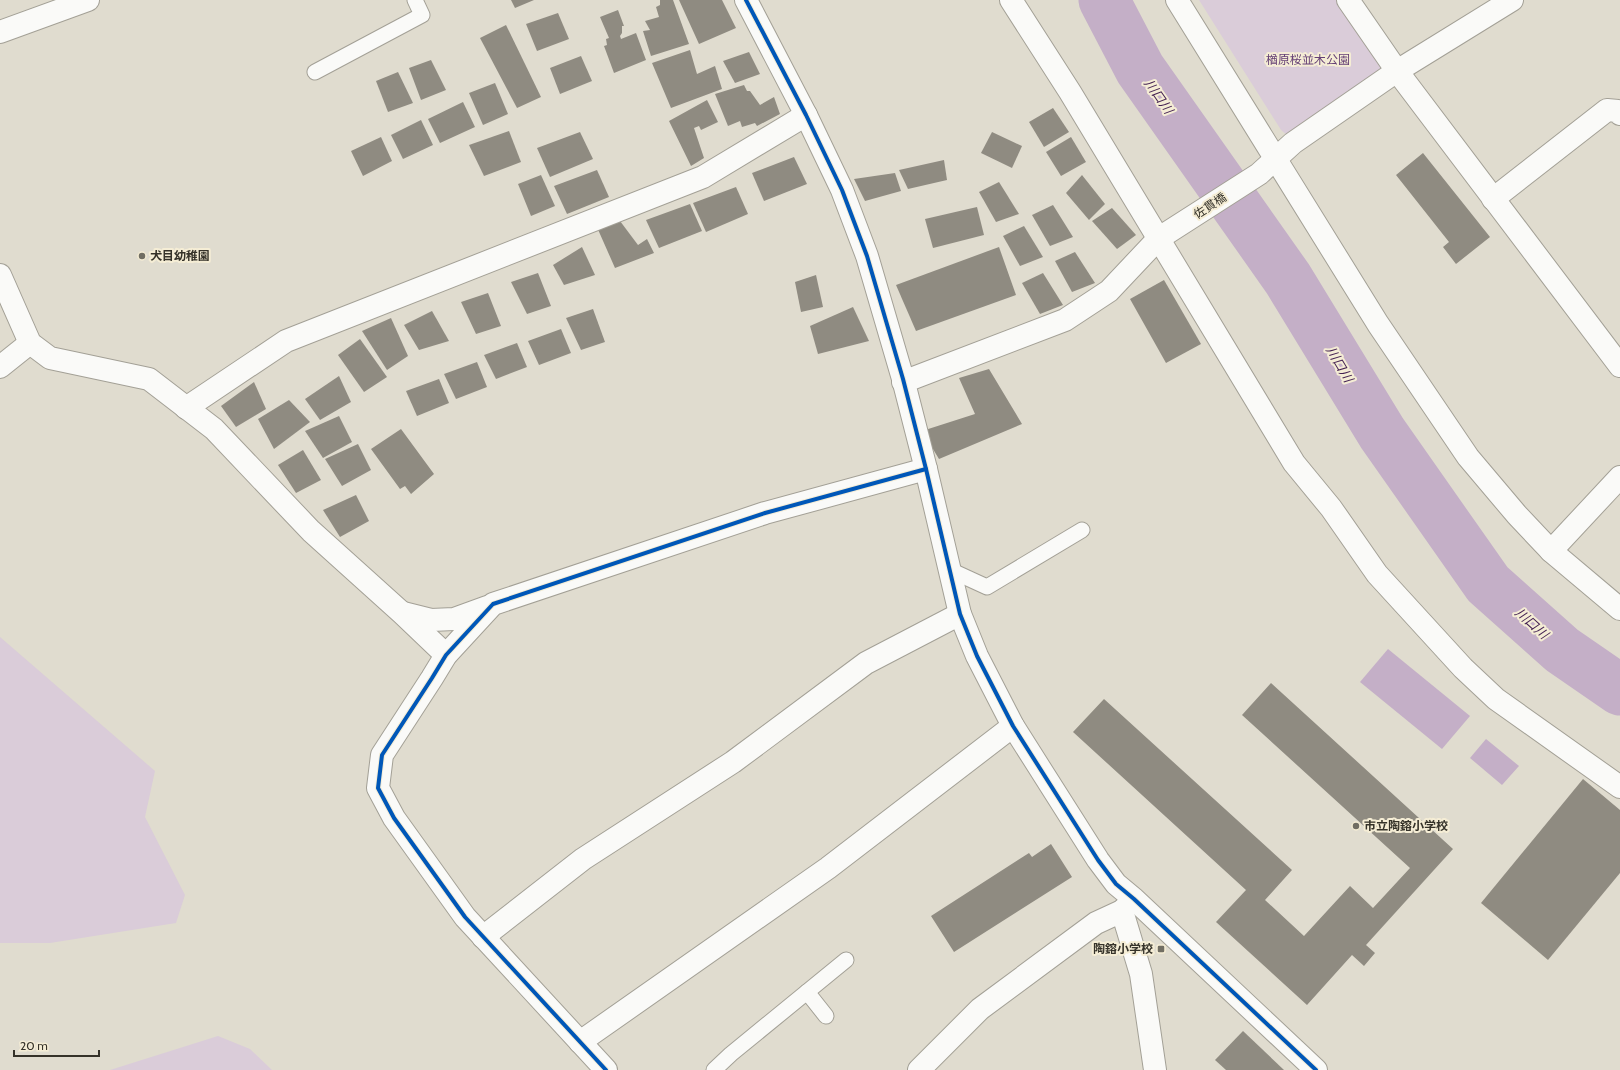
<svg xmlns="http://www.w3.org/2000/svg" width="1620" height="1070" font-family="Cabin,'Noto Sans JP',sans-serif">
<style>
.green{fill:#daccd9}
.water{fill:#c4afc7}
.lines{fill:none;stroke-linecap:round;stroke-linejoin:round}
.river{stroke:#c4afc7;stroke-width:51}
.building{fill:#8f8b81}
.lane-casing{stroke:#a3a096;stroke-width:17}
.street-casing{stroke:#a3a096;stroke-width:24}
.secondary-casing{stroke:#a3a096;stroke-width:24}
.lane{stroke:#fafaf8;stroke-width:15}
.street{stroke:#fafaf8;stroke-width:22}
.secondary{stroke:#fafaf8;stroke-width:22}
.cycleway-casing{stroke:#f5edd5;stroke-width:6}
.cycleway{stroke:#0057b8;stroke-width:4}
.poi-dot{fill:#716e63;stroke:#f5edd5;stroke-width:1.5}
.labels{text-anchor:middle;stroke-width:4;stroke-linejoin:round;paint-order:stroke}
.park-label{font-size:12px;fill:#654075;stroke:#f5edd5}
.street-label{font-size:12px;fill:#353229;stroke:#f5edd5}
.poi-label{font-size:12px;font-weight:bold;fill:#353229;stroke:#f5edd5;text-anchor:start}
.water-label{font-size:13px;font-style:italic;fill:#421f51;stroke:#f5edd5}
</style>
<rect width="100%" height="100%" fill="#e0dccf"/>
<g class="green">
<polygon points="1199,0 1348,0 1397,71 1287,135 1281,130"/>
<polygon points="0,637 155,771 145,817 185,895 176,923 50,943 0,943"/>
<polygon points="218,1036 250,1049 272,1070 110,1070"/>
</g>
<g class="water">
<polygon points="1388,649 1470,716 1442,749 1360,682"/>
<polygon points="1486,739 1519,766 1502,785 1470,758"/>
</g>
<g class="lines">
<polyline class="river" points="1104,0 1140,69 1288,279 1382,433 1488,584 1562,650 1620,690"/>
</g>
<g class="building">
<polygon points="511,0 534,0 515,8"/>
<polygon points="660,0 673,0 689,44 651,56 643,31 650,30 645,21 659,17 656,7 660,5"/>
<polygon points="679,0 722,0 736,28 699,44"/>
<polygon points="618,10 624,26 622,26 622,33 620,36 621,39 636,33 646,60 614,73 604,46 607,45 606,39 609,38 600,17"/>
<polygon points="558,13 569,39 537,51 526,24"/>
<polygon points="506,25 541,97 517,108 480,38"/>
<polygon points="690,50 697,74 715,66 722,89 671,108 652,63"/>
<polygon points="749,52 760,74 735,83 723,61"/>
<polygon points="581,56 592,81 560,94 550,68"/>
<polygon points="431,60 446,90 421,100 409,68"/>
<polygon points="398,72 413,103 388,112 376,81"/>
<polygon points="495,83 508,114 483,125 469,93"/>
<polygon points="744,85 747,91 750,91 760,105 774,97 780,114 757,126 755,123 742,127 740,121 728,126 715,94"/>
<polygon points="707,100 718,122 701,130 699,126 694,128 704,158 691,166 669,121"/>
<polygon points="463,102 475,127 440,143 428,119"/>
<polygon points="1053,108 1069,132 1044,147 1029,122"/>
<polygon points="421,120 433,145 403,159 391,135"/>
<polygon points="509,131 521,162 484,176 469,145"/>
<polygon points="580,132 593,159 550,177 537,148"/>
<polygon points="992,132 1022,146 1012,168 981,153"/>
<polygon points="381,137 392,161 363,176 351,151"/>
<polygon points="1071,137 1086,162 1061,176 1046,152"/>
<polygon points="1423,153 1490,237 1456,264 1443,247 1449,242 1396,175"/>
<polygon points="794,157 807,184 764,201 752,173"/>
<polygon points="944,160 947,180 908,189 899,170"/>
<polygon points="597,170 609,197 567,214 554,186"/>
<polygon points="895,173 901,191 865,201 854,179"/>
<polygon points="541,175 555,206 531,216 518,184"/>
<polygon points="1082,175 1105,204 1089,220 1066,193"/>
<polygon points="999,182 1019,214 996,222 979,192"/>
<polygon points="736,187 748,214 706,232 693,203"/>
<polygon points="690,204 702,231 659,248 646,220"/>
<polygon points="1053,205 1073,237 1050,246 1032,215"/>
<polygon points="977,207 984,235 933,248 925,219"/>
<polygon points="1112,208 1136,235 1117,249 1092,221"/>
<polygon points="617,217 638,245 647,239 654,253 615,268 596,225"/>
<polygon points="1024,226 1043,257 1020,266 1003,236"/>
<polygon points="582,247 595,275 564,285 553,265"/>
<polygon points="999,247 1016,295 916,331 896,285"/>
<polygon points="1075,252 1095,283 1072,292 1055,261"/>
<polygon points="538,273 551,306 527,314 511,282"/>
<polygon points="1043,273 1063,305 1040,314 1022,283"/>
<polygon points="816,275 823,307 801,312 795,282"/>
<polygon points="1164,280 1201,344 1166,363 1130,299"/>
<polygon points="488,293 501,326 476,334 461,302"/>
<polygon points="853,307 869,341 818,354 810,326"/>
<polygon points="593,309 605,342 581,350 566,318"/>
<polygon points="432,311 449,341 419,350 404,325"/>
<polygon points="391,318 408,356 387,370 362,331"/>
<polygon points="561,329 571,353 539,365 528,341"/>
<polygon points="360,339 387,377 364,392 338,355"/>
<polygon points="517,343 527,367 496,379 484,355"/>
<polygon points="477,362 487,387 456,399 444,374"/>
<polygon points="989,369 1022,424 939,459 922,431 975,414 959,378"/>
<polygon points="339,376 351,402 320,420 305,399"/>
<polygon points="439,379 449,403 417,416 406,391"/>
<polygon points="254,382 266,409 236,427 221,406"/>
<polygon points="289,400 310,422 274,449 258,419"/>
<polygon points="339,416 352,442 323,458 305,431"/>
<polygon points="401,429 434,474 411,494 405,486 400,489 371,449"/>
<polygon points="358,444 371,470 342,486 325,459"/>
<polygon points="303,450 321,480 296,493 278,465"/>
<polygon points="356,495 369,521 340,537 323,510"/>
<polygon points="1271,683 1453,849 1366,945 1375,953 1364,966 1352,955 1307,1005 1216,922 1246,890 1073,732 1104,699 1292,870 1265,900 1304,936 1350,886 1373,908 1410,868 1242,715"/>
<polygon points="1583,779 1620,810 1620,873 1548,960 1481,903"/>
<polygon points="1051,844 1072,877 954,952 931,916 1029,853 1032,857"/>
<polygon points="1243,1031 1284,1070 1226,1070 1215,1060"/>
</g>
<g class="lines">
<defs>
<g id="lane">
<polyline points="315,72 422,15 415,0"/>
<polyline points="950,570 987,587 1082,530"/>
<polyline points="807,992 826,1016"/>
<polyline points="714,1070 731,1054 846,960"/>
</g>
<g id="street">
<polyline points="746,0 806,115 842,190 867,256 903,379 926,469 960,614 977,656 1013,726 1098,860 1116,884 1134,899 1316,1070"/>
<polyline points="1011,0 1070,92 1294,463 1331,508 1377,574 1463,668 1496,699 1620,787"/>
<polyline points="1348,0 1397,71 1620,366"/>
<polyline points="0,32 88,0"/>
<polyline points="1493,199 1607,110 1618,111 1620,114"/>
<polyline points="0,275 30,343 50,358 149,379 214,429 311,531 402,613 446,655"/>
<polyline points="0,367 30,343"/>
<polyline points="903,382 1065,320 1109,291 1158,239 1167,233 1259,174 1293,143 1397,71 1512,0"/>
<polyline points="186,408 286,341 703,177 806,115"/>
<polyline points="1551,551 1620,477"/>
<polyline points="403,613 431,620 454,619 487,607"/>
<polyline points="1132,901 1122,911 1141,974 1155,1070"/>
<polyline points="483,937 583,859 733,762 866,663 960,614"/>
<polyline points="580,1042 828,868 1013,726"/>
<polyline points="606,1070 465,917 394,818 378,788 382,755 432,678 446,655 493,604 765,513 926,469"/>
<polyline points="919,1070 980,1009 1096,923 1122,911"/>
</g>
<polyline id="secondary" points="1177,0 1378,324 1468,457 1517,515 1551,551 1620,609"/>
</defs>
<use href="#lane" class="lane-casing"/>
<use href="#street" class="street-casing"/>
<use href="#secondary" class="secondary-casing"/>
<use href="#lane" class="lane"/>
<use href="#street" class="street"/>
<use href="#secondary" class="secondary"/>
<defs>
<g id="cycleway">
<polyline points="746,0 806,115 842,190 867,256 903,379 926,469 960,614 977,656 1013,726 1098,860 1116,884 1134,899 1316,1070"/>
<polyline points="606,1070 465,917 394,818 378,788 382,755 432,678 446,655 493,604 765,513 926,469"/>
</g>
</defs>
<use href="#cycleway" class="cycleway-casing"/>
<use href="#cycleway" class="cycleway"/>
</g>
<g class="poi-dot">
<circle cx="142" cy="256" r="4"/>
<circle cx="1356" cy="826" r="4"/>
<rect x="1157" y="945" width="8" height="8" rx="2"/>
</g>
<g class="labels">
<g class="park-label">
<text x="1308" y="64">楢原桜並木公園</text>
</g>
<g class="street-label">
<text transform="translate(1210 206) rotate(-33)" y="4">佐貫橋</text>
</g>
<g class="poi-label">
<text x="150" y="260">犬目幼稚園</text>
<text x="1364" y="830">市立陶鎔小学校</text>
<text x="1153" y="953" text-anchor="end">陶鎔小学校</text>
</g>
<g class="water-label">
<text transform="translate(1159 96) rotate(55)" y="5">川口川</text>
<text transform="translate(1340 364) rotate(59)" y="5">川口川</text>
<text transform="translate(1532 623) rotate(42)" y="5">川口川</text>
</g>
</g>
<path d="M14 1050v6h85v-6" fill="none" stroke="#353229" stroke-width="2"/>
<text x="20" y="1050" font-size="12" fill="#353229" stroke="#f5edd5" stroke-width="3" paint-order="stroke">20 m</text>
</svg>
